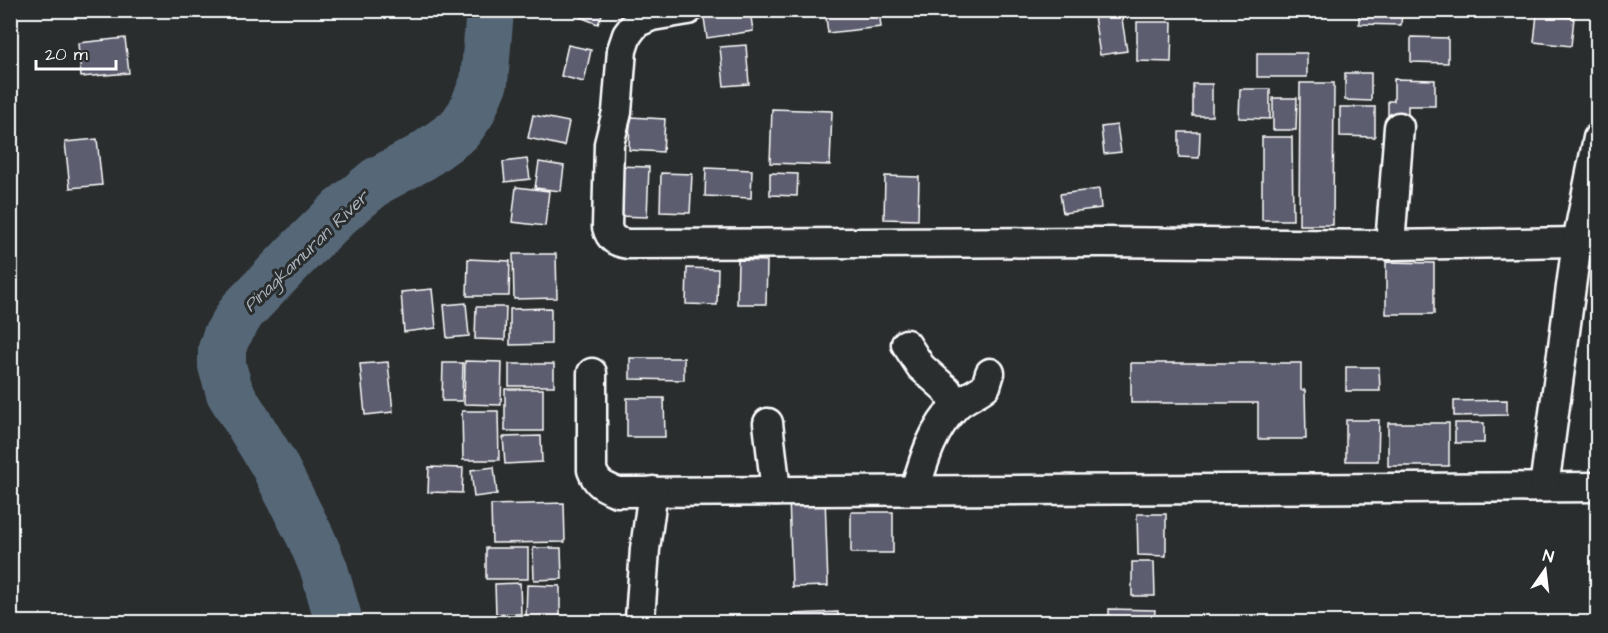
<svg xmlns="http://www.w3.org/2000/svg" width="1608" height="633" font-family="'Architects Daughter',sans-serif">
<style>
.lines{fill:none;stroke-linecap:round;stroke-linejoin:round}
.river{stroke:#576878;stroke-width:48}
.building{fill:#5d5d6f;stroke:#fff;stroke-width:1.5}
.minor-casing{stroke:#fff;stroke-width:33}
.minor{stroke:#2a2d2e;stroke-width:28}
.labels{text-anchor:middle;stroke-width:6;stroke-linejoin:round;paint-order:stroke}
.water-label{font-size:18px;font-style:italic;fill:#abb4bc;stroke:#2a2d2e}
</style>
<rect width="100%" height="100%" fill="#2a2d2e"/>
<filter id="ink" filterUnits="userSpaceOnUse"><feTurbulence type="fractalNoise" baseFrequency=".0167" numOctaves="2"/><feDisplacementMap in="SourceGraphic" scale="12" xChannelSelector="R" yChannelSelector="G"/><feConvolveMatrix kernelMatrix="1 2 1 2 8 2 1 2 1" color-interpolation-filters="sRGB"/></filter>
<g filter="url(#ink)">
<g class="lines">
<polyline class="river" points="339,622 324,569 311,538 273,463 230,393 222,366 222,349 226,337 242,311 297,254 340,212 377,181 422,157 459,130 471,113 484,82 490,10"/>
</g>
<g class="building">
<polygon points="583,10 604,10 598,24 580,17"/>
<polygon points="710,10 750,10 753,31 707,38 703,11"/>
<polygon points="825,10 879,10 881,27 828,33"/>
<polygon points="1132,10 1166,10 1166,11 1132,15"/>
<polygon points="1359,10 1402,10 1401,25 1359,24"/>
<polygon points="1121,13 1127,51 1100,55 1094,16"/>
<polygon points="1537,14 1574,18 1571,46 1534,42"/>
<polygon points="1137,22 1172,22 1171,62 1137,61"/>
<polygon points="1411,37 1448,38 1448,63 1411,62"/>
<polygon points="125,38 129,73 81,77 78,43"/>
<polygon points="568,45 591,50 584,82 561,76"/>
<polygon points="746,45 749,84 724,86 720,47"/>
<rect x="1257" y="53" width="50" height="24"/>
<polygon points="1345,73 1371,73 1371,101 1345,100"/>
<polygon points="1394,79 1435,80 1435,106 1408,106 1408,122 1388,122 1388,101 1394,101"/>
<polygon points="1300,83 1334,83 1333,225 1299,225"/>
<rect x="1193" y="84" width="19" height="32"/>
<polygon points="1240,89 1270,89 1270,119 1239,118"/>
<polygon points="1273,98 1297,98 1296,130 1273,130"/>
<polygon points="1340,107 1375,107 1375,137 1340,136"/>
<polygon points="772,109 832,111 830,165 770,163"/>
<polygon points="533,115 569,122 564,146 528,138"/>
<polygon points="630,117 665,119 663,152 629,150"/>
<polygon points="1117,125 1121,152 1104,154 1101,127"/>
<polygon points="1179,132 1200,132 1199,158 1179,157"/>
<polygon points="1262,137 1292,137 1293,220 1262,220"/>
<polygon points="97,139 102,185 70,188 65,142"/>
<polygon points="527,159 530,179 505,182 503,162"/>
<polygon points="539,162 564,166 561,191 535,188"/>
<polygon points="617,166 649,167 647,217 615,216"/>
<polygon points="706,168 752,170 751,198 705,196"/>
<polygon points="661,173 692,174 690,213 660,212"/>
<polygon points="770,173 798,174 797,196 770,195"/>
<polygon points="885,176 919,177 918,220 884,219"/>
<polygon points="516,187 549,191 545,226 512,222"/>
<polygon points="1099,189 1101,208 1063,213 1060,194"/>
<polygon points="513,254 556,254 557,298 514,299"/>
<polygon points="468,259 510,261 509,296 467,296"/>
<polygon points="738,260 767,261 766,304 737,304"/>
<polygon points="1386,262 1434,263 1434,314 1386,314"/>
<polygon points="687,268 718,269 717,305 686,304"/>
<polygon points="432,289 436,328 404,332 401,292"/>
<polygon points="466,303 469,336 447,338 444,305"/>
<polygon points="476,307 506,307 505,340 475,339"/>
<polygon points="551,308 551,344 510,345 510,309"/>
<polygon points="630,358 684,358 684,380 630,379"/>
<polygon points="465,361 502,362 501,405 464,404"/>
<polygon points="388,362 393,412 365,415 360,364"/>
<polygon points="443,363 463,363 462,401 442,401"/>
<polygon points="1131,363 1301,363 1301,390 1305,390 1306,439 1258,439 1258,403 1131,403"/>
<rect x="509" y="364" width="45" height="22"/>
<polygon points="1346,367 1379,367 1380,391 1346,391"/>
<rect x="505" y="389" width="38" height="42"/>
<polygon points="627,398 664,398 665,437 627,437"/>
<polygon points="1507,400 1507,415 1454,416 1454,401"/>
<polygon points="462,411 498,411 499,460 463,460"/>
<polygon points="1346,420 1379,420 1378,461 1346,461"/>
<rect x="1388" y="423" width="61" height="43"/>
<rect x="1455" y="423" width="29" height="20"/>
<polygon points="541,436 542,462 505,464 503,437"/>
<polygon points="429,467 463,468 462,493 428,492"/>
<polygon points="494,467 497,494 474,497 471,470"/>
<polygon points="825,496 828,586 792,587 789,497"/>
<polygon points="564,503 565,542 492,543 491,505"/>
<rect x="851" y="512" width="42" height="41"/>
<polygon points="1137,514 1166,514 1166,556 1138,555"/>
<rect x="486" y="548" width="42" height="31"/>
<polygon points="533,548 561,548 562,579 534,580"/>
<polygon points="1132,562 1154,562 1155,596 1132,596"/>
<polygon points="520,583 521,614 496,614 495,584"/>
<polygon points="527,585 560,586 560,619 526,618"/>
<polygon points="1109,609 1155,610 1154,622 1109,622"/>
<polygon points="838,612 838,622 793,622 793,614"/>
</g>
<g class="lines">
<defs>
<g id="minor">
<path d="M688,10l-36,6 -16,7 -9,12 -5,15 -5,62 -8,32 -2,83c3,12 9,15 21,17l475,-2 287,3 187,-3"/>
<polyline points="1390,245 1399,127"/>
<polyline points="906,344 921,367 947,390 955,406"/>
<path d="M592,373v97c5,14 11,16 25,22l981,-5"/>
<polyline points="768,423 776,491"/>
<polyline points="1544,487 1577,242 1598,138"/>
<path d="M915,490c9,-30 17,-60 40,-83 8,-9 22,-13 31,-21l4,-13"/>
<polyline points="640,619 645,549 653,491"/>
</g>
</defs>
<use href="#minor" class="minor-casing"/>
<use href="#minor" class="minor"/>
</g>
</g>
<g class="labels">
<g class="water-label">
<text transform="translate(306 251) rotate(-44)" y="6">Pinagkamuran River</text>
</g>
</g>
<rect width="1608" height="633" fill="none" stroke="#2a2d2e" stroke-width="36"/>
<rect x="18" y="18" width="1572" height="597" fill="none" stroke="#fff" stroke-width="2" filter="url(#ink)"/>
<g transform="translate(1545 570) rotate(14)" stroke="#2a2d2e" stroke-width="4.5" paint-order="stroke">
<path d="M0-4.5L10 22L0 15L-10 22Z" fill="#ffffff"/>
<text y="-9" font-size="16" font-weight="bold" text-anchor="middle" fill="#ffffff">N</text>
</g>
<path d="M36 60v9h80v-9" fill="none" stroke="#ffffff" stroke-width="3"/>
<text x="45" y="60" font-size="18" fill="#ffffff" stroke="#2a2d2e" stroke-width="4.5" paint-order="stroke">20 m</text>
</svg>
